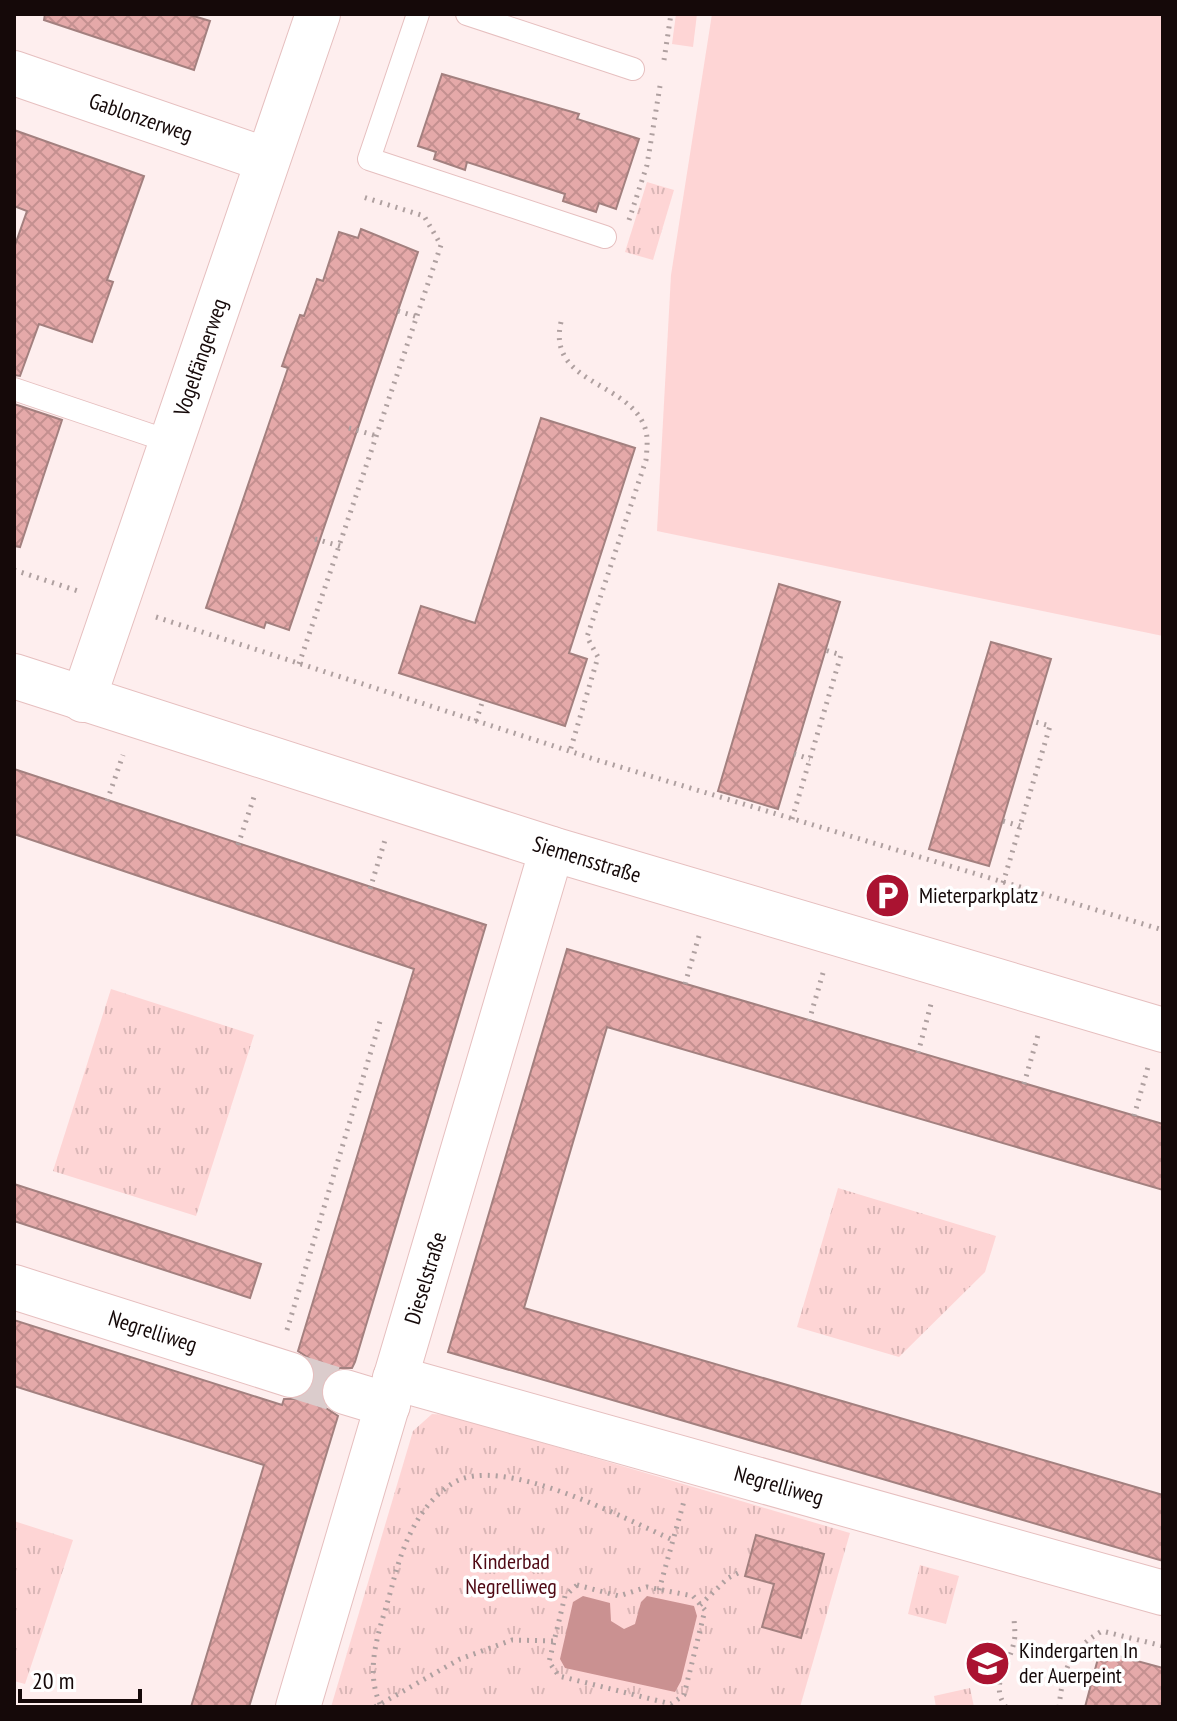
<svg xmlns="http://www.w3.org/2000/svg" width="1177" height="1721" font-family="'PT Sans Narrow',sans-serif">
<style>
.grass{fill:url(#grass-tufts)}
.garden{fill:#fed5d5}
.water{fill:#ca9191}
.building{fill:url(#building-cross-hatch);stroke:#a3807f;stroke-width:2}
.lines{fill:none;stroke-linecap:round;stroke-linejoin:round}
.minor-tunnel{stroke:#dbcccc;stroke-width:44;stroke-dasharray:44 22;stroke-linecap:butt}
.service-casing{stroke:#e6bfbf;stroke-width:24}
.minor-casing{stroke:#e6bfbf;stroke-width:46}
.tertiary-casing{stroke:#e6bfbf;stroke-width:46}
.path{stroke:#afa0a0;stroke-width:5;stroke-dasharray:2 6;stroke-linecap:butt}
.service{stroke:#fff;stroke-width:22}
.minor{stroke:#fff;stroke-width:44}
.tertiary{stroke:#fff;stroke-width:44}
.labels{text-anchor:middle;stroke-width:7;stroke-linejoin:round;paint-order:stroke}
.street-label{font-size:22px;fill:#150909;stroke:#fff}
.poi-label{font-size:22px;fill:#150909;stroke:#fff;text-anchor:start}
.park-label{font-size:22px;fill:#4f0914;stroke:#fff}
</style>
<defs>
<pattern id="grass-tufts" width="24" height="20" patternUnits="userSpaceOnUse" patternTransform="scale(2)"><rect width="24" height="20" fill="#fed5d5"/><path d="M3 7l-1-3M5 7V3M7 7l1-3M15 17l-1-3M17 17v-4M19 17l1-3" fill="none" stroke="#d9b6b6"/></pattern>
<pattern id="building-cross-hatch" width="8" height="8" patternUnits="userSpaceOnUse" patternTransform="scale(2)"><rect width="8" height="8" fill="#e5a9a9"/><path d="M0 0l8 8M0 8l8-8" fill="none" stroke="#c49090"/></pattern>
</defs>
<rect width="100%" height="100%" fill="#feeeee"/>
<g class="grass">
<polygon points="676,14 697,14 693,47 672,44"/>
<polygon points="647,182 674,190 653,260 625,252"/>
<polygon points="111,989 254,1035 196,1216 53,1171"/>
<polygon points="838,1188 996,1236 985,1272 899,1357 797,1327"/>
<polygon points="432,1414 448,1415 850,1533 800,1707 331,1707 413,1431"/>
<polygon points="14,1521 73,1540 25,1684 14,1681"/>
<polygon points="920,1565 959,1576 946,1624 908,1614"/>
<polygon points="970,1688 974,1707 936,1707 934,1696"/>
</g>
<polygon class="garden" points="712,14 1163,14 1163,636 657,531 671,275"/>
<polygon class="water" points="583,1596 610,1603 611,1621 624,1629 635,1624 641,1602 647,1596 694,1606 697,1616 681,1681 675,1692 565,1668 560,1659 573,1602"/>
<g class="building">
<polygon points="45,14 187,14 210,21 194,70 44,20"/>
<polygon points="442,74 579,114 577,119 639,139 616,209 599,203 596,212 563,201 565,194 467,162 465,170 434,159 436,152 418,146"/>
<polygon points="14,130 144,176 107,280 113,282 92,342 39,324 20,376 14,375 14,248 27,211 14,206"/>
<polygon points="361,229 418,252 289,630 266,622 264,628 206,608 288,368 282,366 300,315 304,316 317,279 323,281 339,232 358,238"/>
<polygon points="14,404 62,420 20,547 14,546"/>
<polygon points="541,418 635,448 569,653 587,659 565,726 399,673 421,606 475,623"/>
<polygon points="779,584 840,602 778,809 718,791"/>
<polygon points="991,642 1051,659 989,866 929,849"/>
<polygon points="14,769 486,925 355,1362 352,1368 340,1368 329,1373 321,1386 321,1397 326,1408 338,1416 249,1707 191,1707 264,1465 14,1386 14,1320 282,1405 284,1399 297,1399 307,1394 314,1383 315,1370 310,1359 298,1351 414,969 14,834"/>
<polygon points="567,949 1163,1124 1163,1190 607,1027 524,1308 1163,1495 1163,1561 448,1352"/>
<polygon points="14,1184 261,1264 250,1298 14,1221"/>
<polygon points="756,1535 824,1554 801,1638 762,1627 774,1584 745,1576"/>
<polygon points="1100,1651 1163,1668 1163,1707 1085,1707"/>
</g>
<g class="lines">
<polyline class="minor-tunnel" points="291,1375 345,1392"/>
<defs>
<g id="service">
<polyline points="418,14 369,159 605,237"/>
<polyline points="467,14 633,69"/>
<polyline points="14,389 171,442"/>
</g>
<g id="minor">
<polyline points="14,73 267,160"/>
<polyline points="83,700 318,14"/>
<polyline points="14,1287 291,1375"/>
<polyline points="395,1378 1163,1593"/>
<polyline points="345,1392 388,1405"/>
<polyline points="298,1707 552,849"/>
</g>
<polyline id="tertiary" points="14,676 552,849 1163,1030"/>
</defs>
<use href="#service" class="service-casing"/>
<use href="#minor" class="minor-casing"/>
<use href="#tertiary" class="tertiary-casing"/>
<g class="path">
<polyline points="664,60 671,14"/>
<polyline points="629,220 647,165 660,86"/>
<polyline points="398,311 418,317"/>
<path d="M561,322c-14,60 62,59 82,101 6,12 4,24 3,37l-59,177 11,20 -28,94"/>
<polyline points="349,428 377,436"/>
<polyline points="315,539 340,546"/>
<polyline points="14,570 78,591"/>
<polyline points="156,617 597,760 1163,930"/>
<polyline points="299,664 441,245 424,216 360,196"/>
<polyline points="476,721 483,700"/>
<polyline points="794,754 810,759"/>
<polyline points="107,801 123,755"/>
<polyline points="792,819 841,655 825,650"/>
<polyline points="1003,821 1020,826"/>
<polyline points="238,845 254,797"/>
<polyline points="1003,883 1050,726 1032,721"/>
<polyline points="370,889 385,840"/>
<polyline points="685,984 699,936"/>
<polyline points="809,1021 823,973"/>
<polyline points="918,1053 931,1004"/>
<polyline points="1024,1084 1038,1035"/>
<polyline points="1134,1116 1148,1067"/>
<polyline points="287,1330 381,1018"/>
<polygon points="577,1585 619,1596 647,1587 693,1596 705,1610 684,1695 671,1704 559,1676 549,1662 565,1596"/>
<polyline points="659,1590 684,1501"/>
<polyline points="700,1605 728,1578 742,1571"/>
<path d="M380,1704c-17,-39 2,-79 12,-118 10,-39 25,-80 61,-103 48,-30 172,36 220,57"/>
<polyline points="375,1707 460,1659 512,1640 554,1641"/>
<path d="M1006,1707c-17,-23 3,-40 8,-65 2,-8 0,-17 0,-26"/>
<path d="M1059,1707c4,-37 10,-57 43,-76l61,15"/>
</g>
<use href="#service" class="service"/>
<use href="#minor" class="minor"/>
<use href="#tertiary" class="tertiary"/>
</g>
<defs>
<symbol id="parking-disc" viewBox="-11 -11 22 22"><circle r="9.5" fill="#aa1331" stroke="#fff"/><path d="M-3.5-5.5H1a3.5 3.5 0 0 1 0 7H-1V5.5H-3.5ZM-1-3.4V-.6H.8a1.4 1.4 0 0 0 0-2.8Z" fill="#fff"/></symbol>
<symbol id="school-disc" viewBox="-11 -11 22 22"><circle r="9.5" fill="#aa1331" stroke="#fff"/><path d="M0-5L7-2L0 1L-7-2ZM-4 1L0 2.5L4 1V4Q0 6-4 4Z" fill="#fff"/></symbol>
</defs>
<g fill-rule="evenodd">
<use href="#parking-disc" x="862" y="870" width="51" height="51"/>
<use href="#school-disc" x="962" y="1638" width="51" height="51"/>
</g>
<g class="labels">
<g class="street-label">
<text transform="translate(141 117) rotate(19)" y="8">Gablonzerweg</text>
<text transform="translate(200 357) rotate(-71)" y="8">Vogelfängerweg</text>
<text transform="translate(587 859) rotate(17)" y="8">Siemensstraße</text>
<text transform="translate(425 1278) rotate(-73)" y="8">Dieselstraße</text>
<text transform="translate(153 1331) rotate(18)" y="8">Negrelliweg</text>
<text transform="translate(779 1485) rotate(16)" y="8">Negrelliweg</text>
</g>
<g class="poi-label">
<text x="919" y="903">Mieterparkplatz</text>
<text x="1019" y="1658">Kindergarten In<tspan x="1019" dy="25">der Auerpeint</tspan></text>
</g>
<g class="park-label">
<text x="511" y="1569">Kinderbad<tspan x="511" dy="25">Negrelliweg</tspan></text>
</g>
</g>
<rect width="1177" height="1721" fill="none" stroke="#150909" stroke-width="32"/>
<path d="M20 1689v12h120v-12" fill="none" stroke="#150909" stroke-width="4"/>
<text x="32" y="1689" font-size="24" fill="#150909" stroke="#ffffff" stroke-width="6" paint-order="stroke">20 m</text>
</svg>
